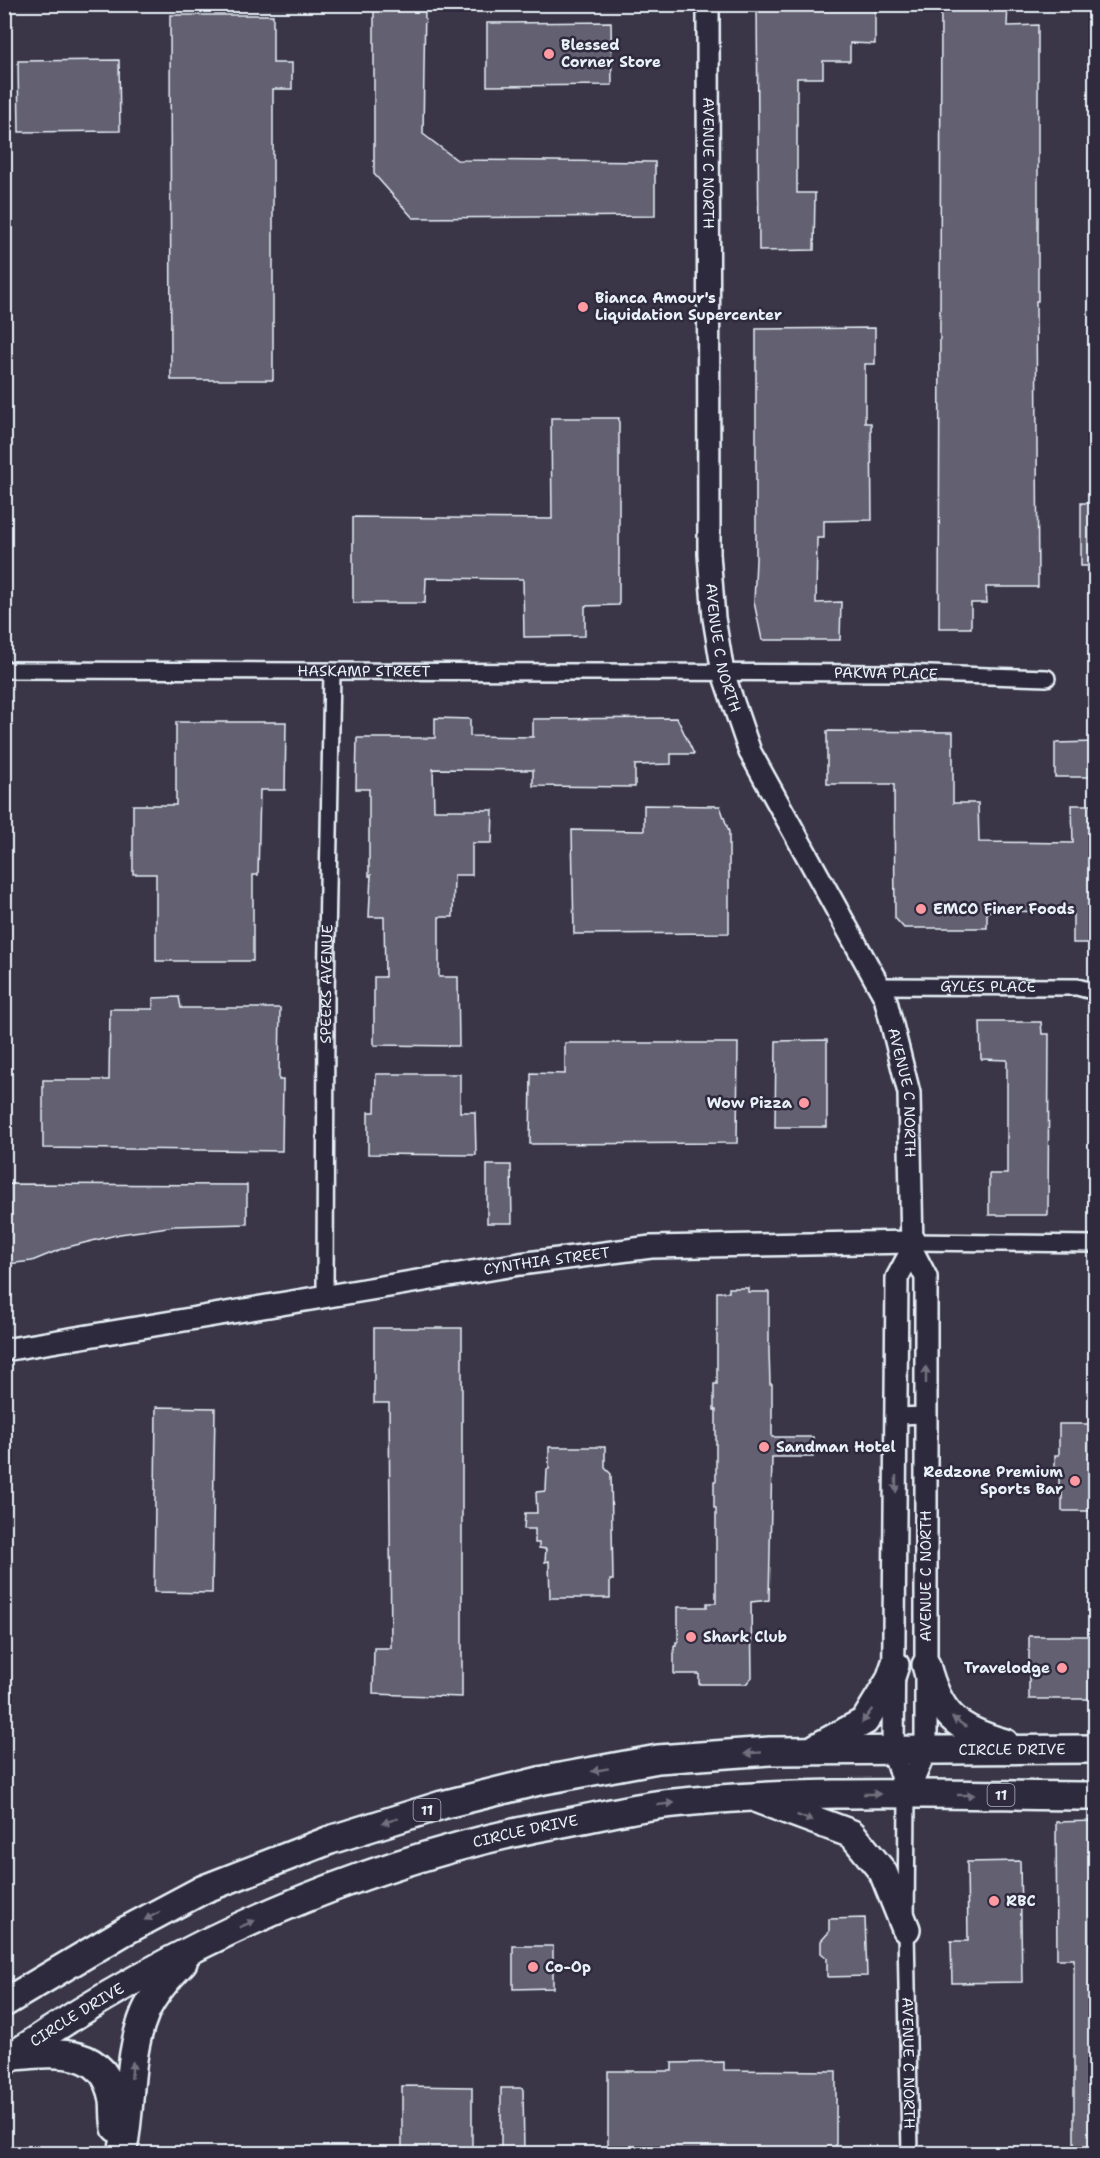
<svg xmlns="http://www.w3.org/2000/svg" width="1100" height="2158" font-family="'Shantell Sans',sans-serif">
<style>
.building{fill:#636171;stroke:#e8f1f8;stroke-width:1.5}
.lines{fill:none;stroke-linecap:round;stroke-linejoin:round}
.street-casing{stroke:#e8f1f8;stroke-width:20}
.secondary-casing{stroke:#e8f1f8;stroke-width:26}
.highway-casing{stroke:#e8f1f8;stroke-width:32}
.street{stroke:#2f2a3d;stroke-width:15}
.secondary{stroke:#2f2a3d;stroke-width:21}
.highway{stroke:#2f2a3d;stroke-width:27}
.oneway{fill:#70707e}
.poi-dot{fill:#ff9aa2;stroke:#2f2a3d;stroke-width:2}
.labels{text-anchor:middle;stroke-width:5;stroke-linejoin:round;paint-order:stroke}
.shield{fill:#2f2a3d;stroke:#b0b5c0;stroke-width:1.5}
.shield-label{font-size:14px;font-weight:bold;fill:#e8f1f8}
.poi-label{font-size:15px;font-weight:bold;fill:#e8f1f8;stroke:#2f2a3d;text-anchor:start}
.street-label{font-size:15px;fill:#e8f1f8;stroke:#2f2a3d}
</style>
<rect width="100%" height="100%" fill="#3a3648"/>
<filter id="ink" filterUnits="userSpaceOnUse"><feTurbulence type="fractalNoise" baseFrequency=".0167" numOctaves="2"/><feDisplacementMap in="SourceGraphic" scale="12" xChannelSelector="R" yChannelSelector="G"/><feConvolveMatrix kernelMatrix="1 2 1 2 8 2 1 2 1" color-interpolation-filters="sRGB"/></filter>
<g filter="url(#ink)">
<g class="building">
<polygon points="374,4 425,4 423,134 457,160 655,162 655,216 413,218 374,174"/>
<polygon points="757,4 875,4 875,44 850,43 850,61 823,61 823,78 797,78 797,193 815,193 814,250 759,251"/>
<polygon points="941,4 974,4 974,6 1008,4 1007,26 1038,25 1038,301 1036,301 1038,587 986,587 987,603 971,603 971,628 939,628"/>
<polygon points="170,15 273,15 273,63 292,63 292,89 273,89 273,380 171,380"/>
<polygon points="611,22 612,85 487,86 487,23"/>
<polygon points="119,60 120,131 19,132 18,61"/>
<polygon points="875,328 875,364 865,364 865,423 871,423 872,520 824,521 824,538 817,538 816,603 841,602 840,640 762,640 754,602 756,560 756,329"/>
<polygon points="551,418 619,418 619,605 585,606 585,636 524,637 523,579 426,578 425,603 353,603 353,517 552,519"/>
<rect x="1081" y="503" width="14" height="63"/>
<polygon points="435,718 470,719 470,736 533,737 533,719 677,718 694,754 671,754 671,764 635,765 635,787 533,786 533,770 433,769 434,810 493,810 492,843 472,843 472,875 454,875 453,917 439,917 439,977 458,977 459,1046 374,1045 374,977 385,977 384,917 369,917 371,875 369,876 369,789 356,789 357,738 435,738"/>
<polygon points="176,722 286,722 285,790 260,790 258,875 253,875 253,961 156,961 156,874 133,874 133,805 176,805"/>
<polygon points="827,731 953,732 953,803 978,803 979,842 1073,843 1072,805 1095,805 1095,943 1073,943 1073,912 987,911 987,928 904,928 895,918 894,784 827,784"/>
<polygon points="1095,742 1095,777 1055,777 1055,743"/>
<polygon points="644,805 720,806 729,832 729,933 574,934 572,830 644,831"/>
<polygon points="179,997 181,1008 280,1008 279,1080 283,1080 282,1151 43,1148 43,1080 109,1080 110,1009 153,1009 153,998"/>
<polygon points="980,1022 1041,1022 1042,1034 1049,1034 1048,1215 989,1215 989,1174 1007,1174 1007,1060 981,1059"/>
<polygon points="827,1040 827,1127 775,1127 776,1041"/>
<polygon points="565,1043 738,1043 737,1143 530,1144 531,1073 565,1074"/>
<polygon points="376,1074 460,1074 460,1112 475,1112 476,1155 368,1154 368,1112 375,1112"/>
<polygon points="487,1165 511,1165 512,1223 487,1223"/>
<polygon points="4,1184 247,1185 247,1224 175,1226 120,1234 64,1248 32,1261 8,1264"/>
<polygon points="729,1288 748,1288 748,1292 769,1292 769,1351 770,1384 772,1384 772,1437 813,1437 813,1457 772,1457 769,1600 751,1602 752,1677 746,1684 699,1684 699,1674 674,1674 674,1646 676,1646 676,1642 678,1642 678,1607 707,1607 707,1603 716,1603 716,1508 714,1508 714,1481 716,1481 716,1410 714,1410 714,1384 717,1384 717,1292 729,1292"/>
<polygon points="374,1328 462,1328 462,1697 373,1694 374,1648 391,1648 389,1403 374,1403"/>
<polygon points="156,1407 215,1408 212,1593 154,1592"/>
<polygon points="1059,1424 1095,1424 1095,1511 1062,1511 1062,1491 1059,1491 1059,1471 1055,1471 1055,1455 1059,1455"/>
<polygon points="549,1447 605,1447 605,1468 611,1474 613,1580 610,1580 610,1598 550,1598 549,1561 545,1562 546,1549 539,1548 539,1543 535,1543 535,1529 524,1529 525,1513 537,1513 536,1492 546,1491 547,1469 549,1469"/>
<rect x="1029" y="1636" width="66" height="63"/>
<polygon points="1095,1821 1095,2154 1074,2154 1074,1959 1057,1959 1056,1822"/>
<polygon points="1020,1861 1022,1982 952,1983 951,1941 968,1941 967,1862"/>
<polygon points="865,1918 867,1976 827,1977 827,1958 821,1953 821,1941 829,1932 829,1919"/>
<polygon points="513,1946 553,1946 553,1988 513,1989"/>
<polygon points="724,2062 724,2070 836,2071 836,2154 608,2154 608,2071 672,2071 672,2063"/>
<polygon points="402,2086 472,2087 472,2154 402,2154"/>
<polygon points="501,2088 523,2088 524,2154 501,2154"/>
</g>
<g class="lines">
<defs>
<g id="street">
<path id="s1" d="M4,670l896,3 147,5"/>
<path id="s2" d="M878,986l199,1 19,5"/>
<polyline points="912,1242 1096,1244"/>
<path id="s3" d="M325,1296l1,-300 6,-325"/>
<polyline points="897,1416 926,1415"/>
<path id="s4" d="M907,1795l-1,134 4,225"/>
</g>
<g id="secondary">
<path id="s5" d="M708,4l1,550 5,64 9,55 27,79 135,245 24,96 3,157 14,27v472l-19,46"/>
<path id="s6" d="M4,1350l516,-86 131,-17 261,-5"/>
<polyline points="907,1795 893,1750 897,1278 912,1250"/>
</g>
<g id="highway">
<path d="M926,1665c13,49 29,64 79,78"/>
<polyline points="817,1747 865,1721 890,1680 895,1665"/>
<polyline points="760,1800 852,1834 883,1872 906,1929"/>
<path id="s7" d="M4,2003l121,-72 79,-42 126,-49 112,-35 97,-24 119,-22 112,-8 326,-2"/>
<path d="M16,2056c41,-4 89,-9 98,44 1,9 0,19 2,28"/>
<path id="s8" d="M4,2062c166,-116 364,-205 564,-240 32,-6 63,-14 96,-18 143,-16 288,-9 432,-8"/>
<path d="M123,2149c9,-45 4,-93 22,-136 8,-19 24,-36 38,-51"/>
</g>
</defs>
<use href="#street" class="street-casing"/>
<use href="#secondary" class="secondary-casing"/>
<use href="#highway" class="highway-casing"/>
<use href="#street" class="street"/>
<use href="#secondary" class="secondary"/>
<use href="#highway" class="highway"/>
</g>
<defs><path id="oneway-solid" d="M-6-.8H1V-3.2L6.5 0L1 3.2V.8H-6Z" transform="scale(1.5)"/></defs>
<g class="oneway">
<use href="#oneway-solid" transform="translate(926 1375) rotate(-90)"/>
<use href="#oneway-solid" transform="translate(896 1484) rotate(90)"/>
<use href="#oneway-solid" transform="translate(867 1716) rotate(126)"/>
<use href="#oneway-solid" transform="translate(959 1722) rotate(-146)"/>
<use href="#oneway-solid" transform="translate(753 1753) rotate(176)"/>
<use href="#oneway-solid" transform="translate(600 1770) rotate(170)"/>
<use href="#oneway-solid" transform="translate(872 1794)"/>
<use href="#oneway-solid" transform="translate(966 1795)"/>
<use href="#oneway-solid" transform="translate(666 1804) rotate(-7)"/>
<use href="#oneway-solid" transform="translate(805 1818) rotate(21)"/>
<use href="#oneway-solid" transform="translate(390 1821) rotate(162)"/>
<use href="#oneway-solid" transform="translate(152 1916) rotate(152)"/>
<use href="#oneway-solid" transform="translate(247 1924) rotate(-24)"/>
<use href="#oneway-solid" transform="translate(132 2070) rotate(-85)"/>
</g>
</g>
<g class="poi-dot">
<circle cx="549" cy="54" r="6"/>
<circle cx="583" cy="307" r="6"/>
<circle cx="921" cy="909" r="6"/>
<circle cx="804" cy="1103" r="6"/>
<circle cx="764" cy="1447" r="6"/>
<circle cx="1075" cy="1481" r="6"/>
<circle cx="691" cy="1637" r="6"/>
<circle cx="1062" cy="1668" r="6"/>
<circle cx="994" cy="1901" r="6"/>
<circle cx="533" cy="1967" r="6"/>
</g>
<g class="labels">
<g class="shield">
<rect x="987.5" y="1784" width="27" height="22" rx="4.5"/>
<rect x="413.5" y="1799" width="27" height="22" rx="4.5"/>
</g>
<g class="shield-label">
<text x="1001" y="1800">11</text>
<text x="427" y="1815">11</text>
</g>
<g class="poi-label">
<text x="561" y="50">Blessed<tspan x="561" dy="17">Corner Store</tspan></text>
<text x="595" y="303">Bianca Amour's<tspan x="595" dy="17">Liquidation Supercenter</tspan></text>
<text x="933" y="914">EMCO Finer Foods</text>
<text x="792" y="1108" text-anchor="end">Wow Pizza</text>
<text x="776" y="1452">Sandman Hotel</text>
<text x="1063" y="1477" text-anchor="end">Redzone Premium<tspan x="1063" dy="17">Sports Bar</tspan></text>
<text x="703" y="1642">Shark Club</text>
<text x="1050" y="1673" text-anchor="end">Travelodge</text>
<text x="1006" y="1906">RBC</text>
<text x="545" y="1972">Co-Op</text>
</g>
<g class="street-label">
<text dy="5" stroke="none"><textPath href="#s5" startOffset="159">AVENUE C NORTH</textPath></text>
<text dy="5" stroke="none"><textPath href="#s5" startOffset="645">AVENUE C NORTH</textPath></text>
<text dy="5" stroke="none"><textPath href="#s1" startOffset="360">HASKAMP STREET</textPath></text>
<text dy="5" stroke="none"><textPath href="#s1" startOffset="882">PAKWA PLACE</textPath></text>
<text dy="5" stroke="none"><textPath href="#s3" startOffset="312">SPEERS AVENUE</textPath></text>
<text dy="5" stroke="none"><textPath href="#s2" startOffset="110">GYLES PLACE</textPath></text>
<text dy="5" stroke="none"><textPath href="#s5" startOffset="1131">AVENUE C NORTH</textPath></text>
<text dy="5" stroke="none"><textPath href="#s6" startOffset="550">CYNTHIA STREET</textPath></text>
<text transform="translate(926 1576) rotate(-90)" y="5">AVENUE C NORTH</text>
<text dy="5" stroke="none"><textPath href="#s7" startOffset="1058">CIRCLE DRIVE</textPath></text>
<text dy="5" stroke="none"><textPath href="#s8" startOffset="574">CIRCLE DRIVE</textPath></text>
<text dy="5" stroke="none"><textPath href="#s8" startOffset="87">CIRCLE DRIVE</textPath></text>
<text dy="5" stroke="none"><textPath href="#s4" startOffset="268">AVENUE C NORTH</textPath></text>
</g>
</g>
<rect width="1100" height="2158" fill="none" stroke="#2f2a3d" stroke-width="24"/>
<rect x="12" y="12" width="1076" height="2134" fill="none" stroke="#e8f1f8" stroke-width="2" filter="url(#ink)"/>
</svg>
